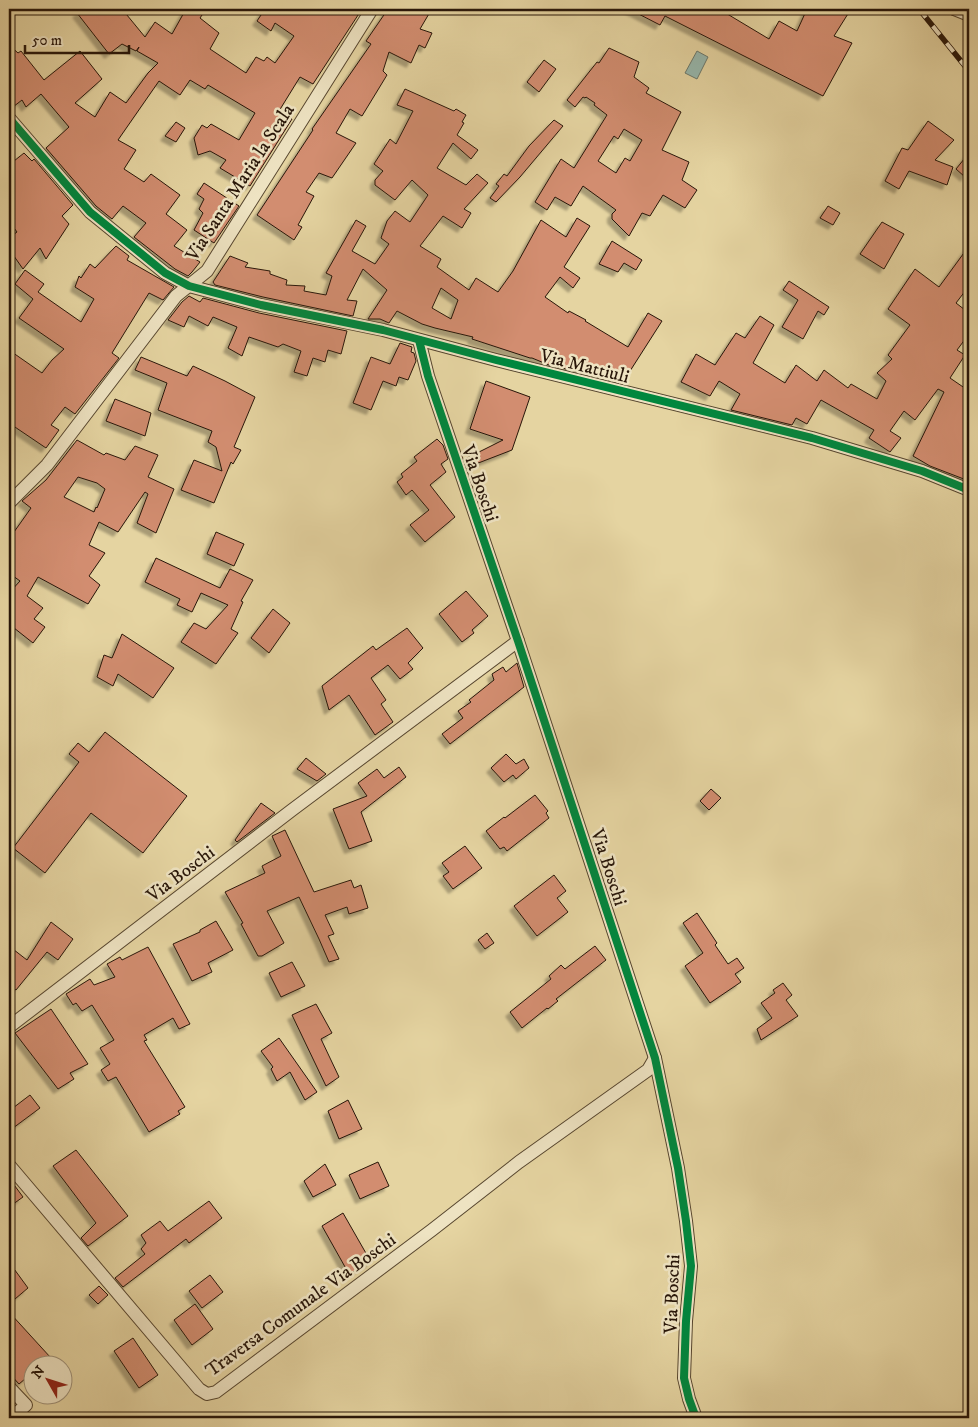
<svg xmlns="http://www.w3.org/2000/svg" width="978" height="1427" font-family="'IM FELL DW Pica',serif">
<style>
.water{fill:#97b7ac;stroke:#6b776b}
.building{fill:#d28d70;stroke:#281609;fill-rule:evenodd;filter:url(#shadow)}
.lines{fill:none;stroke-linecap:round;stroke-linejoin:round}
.minor-casing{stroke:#57462f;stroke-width:14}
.minor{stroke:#eee3c2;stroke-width:12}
.rail-casing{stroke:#281609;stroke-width:5.5}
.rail{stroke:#eee3c2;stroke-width:4;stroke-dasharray:11;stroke-linecap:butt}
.cycleway-casing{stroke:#eee3c2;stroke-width:11}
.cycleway{stroke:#00873e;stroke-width:8}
.labels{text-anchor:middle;stroke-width:5;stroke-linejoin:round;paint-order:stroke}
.street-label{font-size:19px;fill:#281609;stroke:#eee3c2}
</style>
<defs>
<filter id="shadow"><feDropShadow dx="-4.5" dy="4.5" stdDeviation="1" flood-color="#0004"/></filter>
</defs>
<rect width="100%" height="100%" fill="#e5d4a1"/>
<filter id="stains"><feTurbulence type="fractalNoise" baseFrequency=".004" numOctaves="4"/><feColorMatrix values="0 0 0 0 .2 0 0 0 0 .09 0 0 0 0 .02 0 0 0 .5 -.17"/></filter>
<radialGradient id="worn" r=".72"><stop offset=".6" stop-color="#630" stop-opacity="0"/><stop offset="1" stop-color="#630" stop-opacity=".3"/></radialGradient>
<polygon class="water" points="697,51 708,57 697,79 685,73"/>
<g class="building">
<polygon points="83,9 122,9 145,37 155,22 172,34 186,9 206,9 200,18 219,33 210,49 246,73 256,57 264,61 267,57 275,63 294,36 275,23 271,31 257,21 265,9 362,9 313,84 300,77 279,111 292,119 250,186 220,168 226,160 210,151 198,155 194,138 202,125 207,128 211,124 239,140 255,113 208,85 205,89 190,80 180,95 159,81 118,140 136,150 124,169 144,182 151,174 180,195 166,214 187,230 174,246 200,262 192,272 188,276 175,269 134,237 146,223 123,206 112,219 96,206 46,148 69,127 41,94 26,107 22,100 9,110 9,45 18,53 21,51 44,80 80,51 102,79 75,103 95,117 110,92 126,103 148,73 158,63 137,51 139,47 136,51 122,44 109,54 77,13"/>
<polygon points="388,9 424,9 430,12 420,29 432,33 425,48 419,45 411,63 389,52 383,71 387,75 362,116 350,109 336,133 356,143 332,178 319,173 306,192 314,196 298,225 302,227 294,240 257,215 313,130 312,129 371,44 366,41"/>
<polygon points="629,9 726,9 724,12 769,39 779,21 797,31 807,9 851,9 834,36 852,43 823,96 665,16 660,25"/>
<path d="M609,48l30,14 -5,15 15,11 -3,5 35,19 -19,38 27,12 -7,18 15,10 -12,18 -22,-13 -13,21 -8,-3 -13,23 -17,-17v-5l4,-4 -33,-24 -12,20 -16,-9 -8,13 -12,-8 26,-43 13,9 33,-53 -13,-10 1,-2 -9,-6 -1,1 -2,-1 -8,10 -8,-7 30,-38 2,1zM624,129l18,11 -12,21 -5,-3 -9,15 -18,-12 16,-25 4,3z"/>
<polygon points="544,60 556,69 539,92 527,82"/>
<path d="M405,89l49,22 2,-2 10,6 -4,7 2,1 -7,12 21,15 -7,9 -18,-16 -16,25 29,17 11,-11 11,9 -24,26 7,4 -9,15 -19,-12 -23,30 21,13 -4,8 32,23 7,-12 22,14 15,-21 28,-51 25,17 11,-19 13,8 -26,41 16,11 -7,10 -13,-11 -15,20 23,16 1,-2 17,9 -1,1 43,26 20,-34 14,8 -39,61 -13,-7 -22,-1 -39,-9 -17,-7h-2l-58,-19 1,-2 -38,-9 -13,-4 -25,-13 -8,12 -9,-4h-12l19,-29 -24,-21 -16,31 10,1 -4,15 -90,-19 -48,-12 -2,-3 17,-26 18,7 -3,4 25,4v3l17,6 -1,5 19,1 -1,5 22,4 6,-19 -6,-3 30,-53 10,6 -14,25 23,13 14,-20 -8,-6 6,-17 8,-10 15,11 18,-27 -16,-15 -17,20 -20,-15v-5l8,-9 -9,-7 16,-25 6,5 17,-33 -16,-6zM441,288l17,12 -7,19 -19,-11z"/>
<polygon points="554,120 563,126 520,177 496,202 490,198 499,186 496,184 504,174 507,176 529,146"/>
<polygon points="928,121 954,140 935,160 953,167 947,185 909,171 899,189 885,181 902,148 908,150"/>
<polygon points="176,122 185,128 176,142 165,136"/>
<polygon points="24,153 32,161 34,159 73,205 62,216 69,224 46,259 40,248 23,269 9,249 9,238 17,232 9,221 9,165"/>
<polygon points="969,153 969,170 965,177 956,169"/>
<polygon points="204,183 239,206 214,243 194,230 203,213 199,209 204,199 197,194"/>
<polygon points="828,206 840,213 833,225 820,218"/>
<polygon points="882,222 904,234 884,269 860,254"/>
<polygon points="612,241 642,260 636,270 624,263 618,272 599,264"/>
<polygon points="116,246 129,256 127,260 174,287 163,300 149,293 112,353 119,358 75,414 65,407 51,425 59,430 46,448 9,423 9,350 42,373 52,360 64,349 19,318 33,299 15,284 25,270 44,284 38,292 81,322 94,299 75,287 79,276 81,278 90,264 95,268"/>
<polygon points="969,246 969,286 956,303 969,313 969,334 957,350 965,355 950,378 969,391 969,481 930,466 913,456 944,392 938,389 915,420 904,411 890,431 901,438 890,452 869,438 874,430 821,400 807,424 796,418 792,425 731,410 740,394 719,381 710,396 681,382 696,354 715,365 736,333 745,338 760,316 774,325 753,363 785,383 796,365 817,381 824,370 848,388 851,384 877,399 886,381 877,373 892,359 888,355 910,325 888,309 915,269 939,287"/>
<polygon points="789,281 829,307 824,315 818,311 803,339 782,327 798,300 783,290"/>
<polygon points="189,296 200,302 203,298 259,313 347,331 341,354 328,350 325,362 313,358 307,376 294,372 301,351 283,344 278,347 249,337 242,356 228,348 237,327 213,317 208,326 189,316 184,327 168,320 182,302"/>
<polygon points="400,343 412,347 411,352 414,353 416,361 408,380 399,377 396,386 383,381 371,410 353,403 371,357 390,364"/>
<polygon points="141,357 187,376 193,366 225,381 255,397 234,447 241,450 233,464 231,462 214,503 181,490 194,460 222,471 216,447 208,442 212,431 158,410 167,383 135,370"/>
<polygon points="486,381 530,397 512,450 468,467 465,459 503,440 470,429"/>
<polygon points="115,399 151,413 145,436 106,421"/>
<polygon points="437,439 443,445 448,459 441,464 446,472 430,485 455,517 425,542 410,525 429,510 412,490 406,495 397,482 403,477 401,474 417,461 414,457"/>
<path d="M77,440l27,15 2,-2 19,7 10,-14 23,9 -10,22 26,12 -18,44 -19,-10 11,-29 -3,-2 -27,40 -19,-10 -10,23 16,8 -16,23 11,9 -12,19 -50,-27 -11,19 16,12 -9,11 11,8 -12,16 -24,-19v-31l11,-12 -11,-8v-45l5,4 17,-24 -9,-7 24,-21zM78,477l19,6 8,6 -8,19 -1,-1 -2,5 -30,-15z"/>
<polygon points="216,532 244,544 234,566 207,554"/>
<polygon points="156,558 220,588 230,569 253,580 241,601 243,602 231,629 238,633 216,664 181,642 194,623 206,629 228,605 201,593 192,612 177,605 180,599 145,582"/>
<polygon points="466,591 488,616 472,630 474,633 462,642 439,614"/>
<polygon points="273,609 290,623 269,653 251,638"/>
<polygon points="407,628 423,648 408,663 413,669 400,679 388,665 371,678 386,700 381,704 393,722 375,735 349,695 329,710 322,686 373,646 376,650"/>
<polygon points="122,634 174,668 153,698 118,674 113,686 97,677 104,655 112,658"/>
<polygon points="517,663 524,687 450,744 442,734 463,718 458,711 471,702 469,700 494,680 492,674 503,667 506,672"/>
<polygon points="105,732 187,796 143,853 91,813 45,873 13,848 79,762 69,754 78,743 89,752"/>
<polygon points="506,754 516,764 524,759 529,768 516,779 513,775 504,782 491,768"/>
<polygon points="306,758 326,774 317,781 297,769"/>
<polygon points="399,767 406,777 361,812 372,841 349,849 333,809 367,796 358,783 377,769 384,778"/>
<polygon points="711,789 721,798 709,810 700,801"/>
<polygon points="535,795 548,811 546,813 549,818 507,851 504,847 500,849 486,831 504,817 505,818"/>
<polygon points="261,803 275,813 237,842 235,840"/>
<polygon points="285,830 314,892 351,880 354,888 361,885 368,908 349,914 347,907 325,915 334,934 328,936 339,959 329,962 319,939 299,897 267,911 284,943 262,956 258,956 241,924 243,923 225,892 265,873 262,866 281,856 272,836"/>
<polygon points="465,846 482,868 453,889 443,876 449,872 442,863"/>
<polygon points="554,875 566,891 557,898 568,912 537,936 514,906"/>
<polygon points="697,913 717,943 715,945 728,964 737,958 744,968 735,974 741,982 710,1003 685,966 703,953 683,923"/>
<polygon points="216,921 233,950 208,963 212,972 192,981 173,944 200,932 200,930"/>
<polygon points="51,922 73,939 58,960 47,952 16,990 10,986 14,980 9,976 9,946 27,960"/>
<polygon points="487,933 494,943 485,949 478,940"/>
<polygon points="595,946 606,960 556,999 558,1001 548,1009 547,1008 522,1028 510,1012 551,979 549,976 561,965 565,969"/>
<polygon points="148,947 190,1024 179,1029 173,1018 144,1035 147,1040 144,1041 185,1107 178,1111 180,1114 149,1132 116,1077 108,1081 101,1070 110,1064 100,1048 114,1040 92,1005 82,1011 76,1003 73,1005 66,994 90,979 94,985 115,977 107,964 120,957 122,960"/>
<polygon points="292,962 305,986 281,997 269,973"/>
<polygon points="783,983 792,995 786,1000 798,1016 761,1040 757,1029 772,1018 761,1003 775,993 773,990"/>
<polygon points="316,1004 332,1033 321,1039 339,1077 326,1086 292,1015"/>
<polygon points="51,1009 88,1064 70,1073 74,1079 58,1089 15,1033"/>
<polygon points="279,1038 317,1092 305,1100 290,1072 277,1081 271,1069 273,1067 261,1051"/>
<polygon points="30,1095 40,1108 9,1131 9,1111"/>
<polygon points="348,1100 362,1129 339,1139 328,1111"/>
<polygon points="76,1150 128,1216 88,1246 81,1238 96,1223 53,1166"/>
<polygon points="378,1162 389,1186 360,1199 349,1175"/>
<polygon points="325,1164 336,1185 313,1197 304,1181"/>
<polygon points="9,1178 23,1197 9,1207"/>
<polygon points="209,1201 222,1218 189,1243 186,1239 123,1287 115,1278 145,1254 141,1249 146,1243 141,1235 160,1221 168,1231"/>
<polygon points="343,1213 371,1262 349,1274 322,1226"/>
<polygon points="9,1262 28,1288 9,1304"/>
<polygon points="210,1275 223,1292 202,1308 189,1291"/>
<polygon points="99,1286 108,1295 98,1304 89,1295"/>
<polygon points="195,1304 213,1329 192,1345 174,1320"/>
<polygon points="9,1312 51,1358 43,1364 32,1364 32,1373 19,1384 9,1373"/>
<polygon points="133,1338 158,1375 139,1388 114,1351"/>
</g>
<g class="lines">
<defs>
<g id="minor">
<polyline points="954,9 969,15"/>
<polyline points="9,118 90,212 165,273 189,286 261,305 383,330 496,360 812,438 922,471 969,490"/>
<polyline points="419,340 428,376 518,641 655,1058 678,1168 686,1221 691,1266 686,1321 684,1378 689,1399 696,1418"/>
<polyline points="9,503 47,465 176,296 207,271 372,9"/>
<polyline points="9,1027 292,810 518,641"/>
<polyline points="9,1165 199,1389 207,1394 216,1392 432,1230 519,1162 648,1070 655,1058"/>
<polyline points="9,1387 26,1405 11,1418"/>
</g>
</defs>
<use href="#minor" class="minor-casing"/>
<use href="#minor" class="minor"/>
<defs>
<polyline id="rail" points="919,9 969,71"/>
</defs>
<use href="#rail" class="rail-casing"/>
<use href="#rail" class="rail"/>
<defs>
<g id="cycleway">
<polyline points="9,118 90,212 165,273 189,286 261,305 383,330 496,360 812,438 922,471 969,490"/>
<polyline points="419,340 428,376 518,641 655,1058 678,1168 686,1221 691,1266 686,1321 684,1378 689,1399 696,1418"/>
</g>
</defs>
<use href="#cycleway" class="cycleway-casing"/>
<use href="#cycleway" class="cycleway"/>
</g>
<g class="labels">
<g class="street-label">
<text transform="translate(239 182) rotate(-57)" y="7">Via Santa Maria la Scala</text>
<text transform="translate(585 365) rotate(14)" y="7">Via Mattiuli</text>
<text transform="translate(481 483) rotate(71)" y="7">Via Boschi</text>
<text transform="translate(610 867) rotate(72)" y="7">Via Boschi</text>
<text transform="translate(180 873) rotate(-37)" y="7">Via Boschi</text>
<text transform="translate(671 1294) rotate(-88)" y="7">Via Boschi</text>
<text transform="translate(300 1304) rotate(-36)" y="7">Traversa Comunale Via Boschi</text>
</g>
</g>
<rect width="978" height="1427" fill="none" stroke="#e5d4a1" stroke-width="30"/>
<rect x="10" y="10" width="958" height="1407" fill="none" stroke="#281609" stroke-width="2.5"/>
<rect x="15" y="15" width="948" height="1397" fill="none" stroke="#281609"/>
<g transform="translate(48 1380) rotate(309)"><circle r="24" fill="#eee3c2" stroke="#9f9178"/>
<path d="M0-4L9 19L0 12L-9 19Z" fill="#8f2418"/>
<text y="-8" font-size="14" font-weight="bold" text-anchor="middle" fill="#281609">N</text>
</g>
<path d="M25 45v8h104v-8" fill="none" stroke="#281609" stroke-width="2.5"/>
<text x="32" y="45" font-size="15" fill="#281609" stroke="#eee3c2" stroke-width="4" paint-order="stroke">50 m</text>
<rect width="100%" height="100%" filter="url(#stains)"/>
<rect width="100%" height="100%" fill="url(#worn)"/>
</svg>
